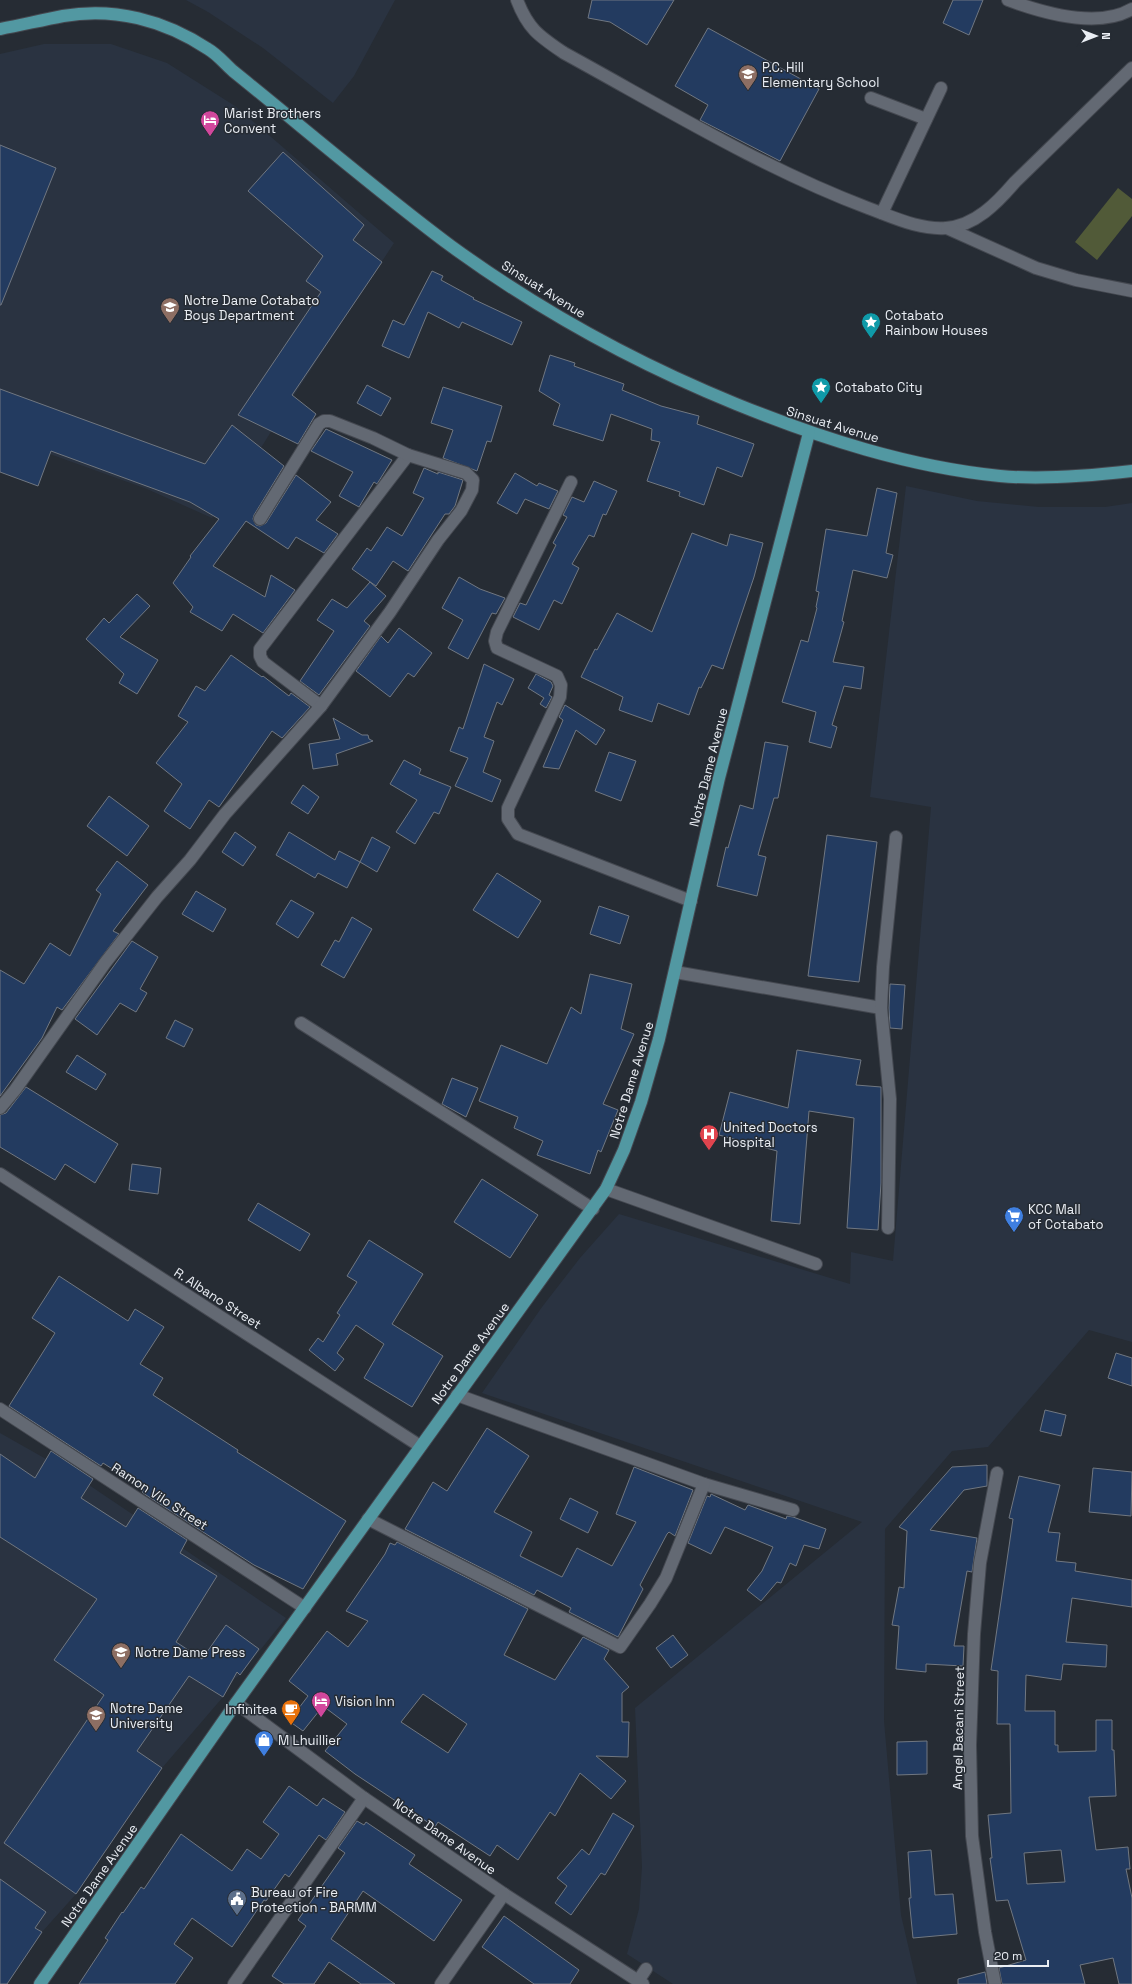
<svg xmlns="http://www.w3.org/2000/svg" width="1132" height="1984" font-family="'Space Grotesk',sans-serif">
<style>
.built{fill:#2a3341}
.green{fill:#515a38}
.building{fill:#233b60;stroke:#707781;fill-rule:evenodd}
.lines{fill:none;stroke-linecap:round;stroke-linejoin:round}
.minor-casing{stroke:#444850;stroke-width:14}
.major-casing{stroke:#444850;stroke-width:14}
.minor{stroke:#636973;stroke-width:12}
.major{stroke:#5298a2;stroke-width:12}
.labels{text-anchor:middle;stroke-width:3;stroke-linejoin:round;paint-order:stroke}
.poi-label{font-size:13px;fill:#eaeef4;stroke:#262c34;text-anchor:start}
.street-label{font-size:13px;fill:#eaeef4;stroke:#262c34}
</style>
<rect width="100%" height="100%" fill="#262c34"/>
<g class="built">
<polygon points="186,0 395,0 354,76 333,103 263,48 208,12"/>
<polygon points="44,44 111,44 167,63 235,106 394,243 287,406 244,475 212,518 147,489 0,436 0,54"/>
<polygon points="906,486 977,501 1039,507 1105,507 1132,503 1132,1342 1089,1330 988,1447 952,1451 885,1529 884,1721 901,1915 917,1984 673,1984 627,1954 639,1909 642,1867 635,1708 862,1522 482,1393 542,1307 580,1258 619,1214 850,1284 851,1252 893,1261 931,807 870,797"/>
<polygon points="0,1433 46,1459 89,1485 286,1618 240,1675 234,1679 223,1697 162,1768 76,1894 42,1932 7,1984 0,1984"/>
</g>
<polygon class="green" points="1118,188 1132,199 1132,216 1097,260 1075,242"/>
<g class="building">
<polygon points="592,0 674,0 647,45 610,22 588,18"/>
<polygon points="953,0 983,0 969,35 943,23"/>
<polygon points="708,28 819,89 780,161 700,120 708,105 675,86"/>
<polygon points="0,145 56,168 1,305 0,305"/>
<polygon points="283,152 364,225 353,240 382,262 292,395 316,414 298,444 238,415 321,292 306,281 323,256 248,191"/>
<polygon points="432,271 443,276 441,280 474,298 473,299 522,322 512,345 462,322 459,328 428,312 409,358 382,346 393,320 404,325"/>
<polygon points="550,355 575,363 574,366 624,384 622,390 661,406 699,416 697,424 754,444 742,477 717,467 704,505 679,496 680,492 647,481 660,442 651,440 652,429 611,414 603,441 553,425 560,404 539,391"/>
<polygon points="367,385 391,398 381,416 357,403"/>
<polygon points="443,387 502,406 491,442 487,441 477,471 443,458 453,430 431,423"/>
<polygon points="0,389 205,464 232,425 284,466 254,515 253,519 256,525 260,526 266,523 296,475 331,502 316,520 338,534 324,553 296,537 288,549 246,521 213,566 265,597 271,575 295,590 263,633 233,614 222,631 190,612 193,607 173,583 191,557 190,556 219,519 190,502 51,451 38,486 0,472"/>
<polygon points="326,429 392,460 377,484 374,482 359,507 339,496 353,472 311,451"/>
<polygon points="424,468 438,474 438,472 463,480 455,506 449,514 445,514 408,571 393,561 376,586 352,569 367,548 371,551 387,527 402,536 424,498 413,493"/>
<polygon points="515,473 537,486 539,483 558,491 549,509 525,499 517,514 497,503"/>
<polygon points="594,481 617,491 606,515 603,514 594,537 589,535 572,564 579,568 562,604 554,600 539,630 513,617 520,603 526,605 556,545 553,543 567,517 563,515 572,497 584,502"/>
<polygon points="877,488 897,493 886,553 893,555 887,578 853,570 842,621 844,622 833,662 864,667 861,689 844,686 832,725 837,727 831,748 809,742 816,712 782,702 801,640 808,642 817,608 816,607 819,592 816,591 826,529 867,536"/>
<polygon points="692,533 727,546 730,534 763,543 754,577 723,669 712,665 701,688 699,687 689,715 658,703 652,722 619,710 623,697 581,677 595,649 597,650 617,613 652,632"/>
<polygon points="459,577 480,589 505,598 496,614 492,613 468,659 448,648 463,620 442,608"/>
<polygon points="370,582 386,596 364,621 370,626 319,695 300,681 334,631 317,620 332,599 347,608"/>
<polygon points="137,594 150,606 120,637 158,660 137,694 119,683 124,674 86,639 104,618 109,623"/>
<polygon points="399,628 432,653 414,677 408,673 390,697 356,671 381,636 388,643"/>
<polygon points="231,655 262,677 263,676 289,696 291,693 310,707 282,738 272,731 219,807 209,800 190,829 164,811 182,784 156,763 188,722 178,716 196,686 205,691"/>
<polygon points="484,664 514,679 502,705 497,702 484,737 494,741 483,772 501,780 492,802 455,786 468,758 450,751 459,727 463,729"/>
<polygon points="536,674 551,682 553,686 549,695 552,697 546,708 540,704 544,698 528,688"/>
<polygon points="565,705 605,730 596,745 576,730 559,769 543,767 563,720 559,717"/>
<polygon points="333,718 362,735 368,735 369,739 373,741 336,754 338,765 313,769 309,744 340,739"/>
<polygon points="765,742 788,746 778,798 774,798 758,855 766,857 757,896 717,886 726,847 728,848 740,805 753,809"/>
<polygon points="609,752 636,761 621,801 595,791"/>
<polygon points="404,760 421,769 419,774 451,787 439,814 434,812 415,844 396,832 417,800 390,784"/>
<polygon points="303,785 319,797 308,814 291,803"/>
<polygon points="109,796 149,826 127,856 87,826"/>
<polygon points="235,832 256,847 243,866 222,852"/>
<polygon points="289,832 335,860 339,851 360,862 347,888 318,873 315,878 276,855"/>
<polygon points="827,835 877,842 859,982 808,976"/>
<polygon points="372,837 390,847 377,872 360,862"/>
<polygon points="117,861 148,885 113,931 119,934 62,1010 57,1007 42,1038 0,1096 0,970 24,984 50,943 70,956 101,894 96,890"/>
<polygon points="497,873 541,901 518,938 473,910"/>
<polygon points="196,891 226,909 213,932 182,914"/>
<polygon points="291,900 314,913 298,938 276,924"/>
<polygon points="599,906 629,916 620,944 590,934"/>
<polygon points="352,917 372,929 344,978 321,965 335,940 339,942"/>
<polygon points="132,941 158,957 140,989 147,993 136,1012 120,1003 97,1035 75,1019"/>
<polygon points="590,974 632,984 621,1029 634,1034 603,1104 618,1110 601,1152 598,1150 590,1174 537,1155 543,1141 514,1128 518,1117 479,1101 501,1045 547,1064 571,1007 581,1014"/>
<polygon points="890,984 905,985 902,1029 890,1028 889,1008"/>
<polygon points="175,1020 193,1029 184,1047 166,1038"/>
<polygon points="797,1050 861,1060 856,1085 881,1087 881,1183 878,1230 847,1228 854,1118 809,1111 800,1224 771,1221 777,1151 719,1135 730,1092 788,1108"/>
<polygon points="77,1055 106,1074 96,1090 66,1072"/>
<polygon points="452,1078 478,1088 466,1117 442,1104"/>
<polygon points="26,1087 118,1144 95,1183 65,1164 55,1180 0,1147 0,1115 6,1113"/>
<polygon points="132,1164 161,1168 158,1194 129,1190"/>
<polygon points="482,1179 538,1215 510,1258 454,1222"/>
<polygon points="258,1203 310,1234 300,1251 248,1220"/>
<polygon points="369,1240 423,1274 392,1324 443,1356 412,1407 364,1378 384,1344 356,1325 337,1353 344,1359 335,1371 309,1350 318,1338 323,1342 340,1315 337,1313 357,1282 347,1276"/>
<polygon points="59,1276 128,1321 135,1309 164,1327 140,1364 163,1378 153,1395 238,1450 237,1452 346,1521 303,1589 254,1565 146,1495 142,1492 144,1489 103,1463 101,1466 9,1406 55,1333 32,1318"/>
<polygon points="1116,1353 1132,1358 1132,1386 1108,1378"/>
<polygon points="1045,1410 1066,1415 1061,1436 1040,1431"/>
<polygon points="487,1428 529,1456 494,1512 532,1532 520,1556 562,1577 577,1548 612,1566 636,1522 616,1514 634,1467 693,1490 675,1536 669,1532 667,1534 640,1585 643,1589 618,1637 569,1612 571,1608 537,1590 534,1595 405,1529 433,1482 447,1491"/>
<polygon points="51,1451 93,1479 81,1498 126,1527 138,1508 187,1540 180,1553 217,1576 176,1642 202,1659 226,1625 259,1649 240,1675 237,1672 223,1697 189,1676 137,1751 162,1768 76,1894 4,1843 104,1695 54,1660 97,1599 0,1537 0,1454 35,1478"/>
<polygon points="987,1465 987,1486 964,1490 930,1530 977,1538 972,1572 967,1571 954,1646 964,1646 963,1666 926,1664 926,1672 896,1669 899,1626 892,1625 899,1587 904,1588 907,1531 899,1527 952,1467"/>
<polygon points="1093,1468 1132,1472 1131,1516 1089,1512"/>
<path d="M1019,1476l41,9 -12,47 12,1 -4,28 20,2 -1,8 57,9v27l-60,-9 -6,44 41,3 -1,22 -43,-3 -2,16 -35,-5 -1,36h30v34h3v7l38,-1v-31h16v30h2l2,46 -27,1 7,53 32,-3 2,22h-4l6,29v86h-13l-6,-26 -33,7 5,19h-83l-3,-16 27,-8 -18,-60 -12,1 -6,-43h2l-4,-43 23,-2 -1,-89h-13l1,-53 -7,-1 22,-151 -4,-1zM1061,1850l4,32 -38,2 -3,-31z"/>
<polygon points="711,1494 745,1510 748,1505 786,1519 787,1516 793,1517 826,1529 819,1549 804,1545 796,1566 790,1563 781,1583 777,1582 761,1601 747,1590 762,1571 773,1547 725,1527 711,1554 688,1543 707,1496 710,1497"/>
<polygon points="570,1498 598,1512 588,1533 560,1519"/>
<path d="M397,1542l131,67 -24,46 51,25 28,-43 26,13 -5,9 25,28 -7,6v29h7l-1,35 -32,-1 30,25 -15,18 -31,-26 -25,43 -5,-4 -32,48 -21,-15 -7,11 -52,-34 -3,5 -80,-53 -30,-23 22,-27 -24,-18 -20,25 -14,-10 19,-25 -19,-15 38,-50 21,16 20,-26 -22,-10 39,-57 5,-11 5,2zM423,1694l44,30 -19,29 -47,-31z"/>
<polygon points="673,1635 688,1655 671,1668 656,1648"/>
<polygon points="927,1741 927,1774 897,1775 897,1742"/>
<polygon points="289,1786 317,1806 323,1798 345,1812 326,1840 319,1835 289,1877 285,1874 266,1901 264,1900 232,1947 192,1918 174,1944 193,1958 175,1984 79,1984 108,1940 105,1938 122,1912 123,1913 141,1887 144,1889 181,1834 232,1871 247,1849 261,1859 279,1834 263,1822"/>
<polygon points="613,1813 634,1826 605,1875 601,1873 571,1915 555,1903 567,1886 557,1878 582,1849 589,1855"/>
<polygon points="357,1821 364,1825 366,1822 415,1855 409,1864 462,1900 434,1941 363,1891 331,1939 395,1984 361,1984 329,1962 314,1984 284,1984 272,1976 306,1926 298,1920 345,1853 338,1848"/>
<polygon points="931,1850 935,1895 953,1894 957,1934 913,1938 909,1898 911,1898 908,1852"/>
<polygon points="0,1879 46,1912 35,1928 42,1932 7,1984 0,1984"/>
<polygon points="504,1916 579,1970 570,1984 534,1984 482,1947"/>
<polygon points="985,1972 987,1984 958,1984 958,1979"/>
</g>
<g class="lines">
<defs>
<g id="minor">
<path d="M517,0c11,29 22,36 47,53 99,54 198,115 304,155 25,9 51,22 78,20 29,-2 51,-25 69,-46l117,-114"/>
<path d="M1008,0c35,13 90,29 124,9"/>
<polyline points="871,98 926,119"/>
<polyline points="882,213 941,88"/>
<polyline points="947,228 1036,268 1076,280 1132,291"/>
<polyline points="571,482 497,632 495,641 497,648 557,676 561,685 560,697 508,808 508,819 518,834 691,901"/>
<polyline points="321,706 263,662 260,656 260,649 408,455"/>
<polyline points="675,972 881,1008"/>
<polyline points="301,1023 593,1209"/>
<polyline points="0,1108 15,1090 105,963 157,897 190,860 225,814 321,706 390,612 438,540 461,511 472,490 473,480 466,473 408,455 373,438 330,421 324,421 319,424 260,519"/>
<polyline points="0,1174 420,1446"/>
<polyline points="606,1189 816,1264"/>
<polyline points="888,1228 890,1099 881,1008 883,967 896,837"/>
<polyline points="457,1395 704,1484 793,1510"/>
<polyline points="0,1409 305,1608"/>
<polyline points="368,1519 620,1647 650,1604 666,1578 704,1484"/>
<polyline points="236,1703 364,1798 504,1894 643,1984"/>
<polyline points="638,1981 646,1969"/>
<polyline points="234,1984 364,1798"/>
<polyline points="441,1984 504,1894"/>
<polyline points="995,1984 985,1932 972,1836 970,1745 974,1634 980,1563 997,1473"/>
</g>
<g id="major">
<path d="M0,29c21,-4 42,-9 63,-13 51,-9 101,4 145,33 9,5 17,15 25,22 72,58 143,119 218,175 88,64 184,117 285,158 84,34 173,63 264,72 43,4 89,0 132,-5"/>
<polyline points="40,1984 236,1703 606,1189 624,1150 641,1102 659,1039 719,778 809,433"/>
</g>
</defs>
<use href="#minor" class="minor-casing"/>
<use href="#major" class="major-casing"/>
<use href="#minor" class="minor"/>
<use href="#major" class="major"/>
</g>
<defs>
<symbol id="school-pin" viewBox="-11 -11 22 30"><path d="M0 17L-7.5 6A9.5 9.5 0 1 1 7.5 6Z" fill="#8d6e63" stroke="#262c34"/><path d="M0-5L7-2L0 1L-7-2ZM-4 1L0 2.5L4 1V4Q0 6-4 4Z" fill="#fff"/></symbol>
<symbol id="hotel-pin" viewBox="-11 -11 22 30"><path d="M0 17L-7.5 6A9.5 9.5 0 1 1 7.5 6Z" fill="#d1479c" stroke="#262c34"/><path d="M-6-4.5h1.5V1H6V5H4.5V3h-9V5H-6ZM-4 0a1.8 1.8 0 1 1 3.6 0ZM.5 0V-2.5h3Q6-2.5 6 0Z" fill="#fff"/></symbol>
<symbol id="university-pin" viewBox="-11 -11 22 30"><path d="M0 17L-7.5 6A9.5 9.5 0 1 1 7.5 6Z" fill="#8d6e63" stroke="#262c34"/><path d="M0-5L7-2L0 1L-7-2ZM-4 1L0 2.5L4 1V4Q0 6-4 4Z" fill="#fff"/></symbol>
<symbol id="sight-pin" viewBox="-11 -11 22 30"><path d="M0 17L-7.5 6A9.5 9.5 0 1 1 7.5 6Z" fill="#0f9aa8" stroke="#262c34"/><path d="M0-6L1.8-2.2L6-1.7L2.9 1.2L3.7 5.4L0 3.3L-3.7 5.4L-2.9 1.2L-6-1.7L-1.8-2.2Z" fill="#fff"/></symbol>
<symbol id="hospital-pin" viewBox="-11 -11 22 30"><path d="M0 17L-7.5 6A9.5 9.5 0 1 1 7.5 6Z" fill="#e0444e" stroke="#262c34"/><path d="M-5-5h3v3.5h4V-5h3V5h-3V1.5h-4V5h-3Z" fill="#fff"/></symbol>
<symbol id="supermarket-pin" viewBox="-11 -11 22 30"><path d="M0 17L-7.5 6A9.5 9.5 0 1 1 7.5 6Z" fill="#3f7fe0" stroke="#262c34"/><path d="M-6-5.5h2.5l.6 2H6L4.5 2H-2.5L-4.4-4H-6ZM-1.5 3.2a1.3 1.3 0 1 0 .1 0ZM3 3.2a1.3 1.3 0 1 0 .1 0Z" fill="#fff"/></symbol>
<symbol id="cafe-pin" viewBox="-11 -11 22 30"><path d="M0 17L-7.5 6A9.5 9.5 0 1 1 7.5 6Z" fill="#e8710a" stroke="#262c34"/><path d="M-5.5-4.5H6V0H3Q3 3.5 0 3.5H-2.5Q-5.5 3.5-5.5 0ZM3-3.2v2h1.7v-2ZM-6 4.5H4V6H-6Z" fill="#fff"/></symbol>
<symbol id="shop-pin" viewBox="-11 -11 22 30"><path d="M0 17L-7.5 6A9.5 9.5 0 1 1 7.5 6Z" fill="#3f7fe0" stroke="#262c34"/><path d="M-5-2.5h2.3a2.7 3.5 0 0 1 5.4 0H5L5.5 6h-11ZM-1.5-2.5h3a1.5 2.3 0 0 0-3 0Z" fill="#fff"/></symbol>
<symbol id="civic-pin" viewBox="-11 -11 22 30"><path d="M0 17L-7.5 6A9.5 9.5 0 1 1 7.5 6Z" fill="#5c6f8a" stroke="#262c34"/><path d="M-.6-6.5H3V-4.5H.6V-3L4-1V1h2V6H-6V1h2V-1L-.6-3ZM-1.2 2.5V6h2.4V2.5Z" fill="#fff"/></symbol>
</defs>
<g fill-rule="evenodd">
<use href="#school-pin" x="737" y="63" width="22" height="30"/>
<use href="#hotel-pin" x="199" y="109" width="22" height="30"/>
<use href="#university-pin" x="159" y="296" width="22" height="30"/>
<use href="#sight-pin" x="860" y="311" width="22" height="30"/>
<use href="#sight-pin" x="810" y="376" width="22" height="30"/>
<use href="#hospital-pin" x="698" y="1123" width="22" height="30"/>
<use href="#supermarket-pin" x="1003" y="1205" width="22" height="30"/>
<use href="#university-pin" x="110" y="1641" width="22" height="30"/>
<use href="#hotel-pin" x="310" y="1690" width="22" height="30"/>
<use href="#cafe-pin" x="280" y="1698" width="22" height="30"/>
<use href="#university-pin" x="85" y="1704" width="22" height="30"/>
<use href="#shop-pin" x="253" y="1729" width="22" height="30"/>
<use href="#civic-pin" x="226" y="1888" width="22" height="30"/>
</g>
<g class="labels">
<g class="poi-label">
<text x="762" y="72">P.C. Hill<tspan x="762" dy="15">Elementary School</tspan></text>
<text x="224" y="118">Marist Brothers<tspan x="224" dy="15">Convent</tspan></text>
<text x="184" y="305">Notre Dame Cotabato<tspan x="184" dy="15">Boys Department</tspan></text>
<text x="885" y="320">Cotabato<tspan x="885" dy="15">Rainbow Houses</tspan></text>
<text x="835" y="392">Cotabato City</text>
<text x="723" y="1132">United Doctors<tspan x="723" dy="15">Hospital</tspan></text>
<text x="1028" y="1214">KCC Mall<tspan x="1028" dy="15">of Cotabato</tspan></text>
<text x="135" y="1657">Notre Dame Press</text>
<text x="335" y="1706">Vision Inn</text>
<text x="110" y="1713">Notre Dame<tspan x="110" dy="15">University</tspan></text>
<text x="277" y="1714" text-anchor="end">Infinitea</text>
<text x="278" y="1745">M Lhuillier</text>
<text x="251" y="1897">Bureau of Fire<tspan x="251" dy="15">Protection - BARMM</tspan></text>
</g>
<g class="street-label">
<text transform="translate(544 289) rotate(32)" y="5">Sinsuat Avenue</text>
<text transform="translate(833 424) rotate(17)" y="5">Sinsuat Avenue</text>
<text transform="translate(708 767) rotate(-76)" y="5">Notre Dame Avenue</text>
<text transform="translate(631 1080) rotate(-73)" y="5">Notre Dame Avenue</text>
<text transform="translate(218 1298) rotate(33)" y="5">R. Albano Street</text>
<text transform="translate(470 1353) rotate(-54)" y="5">Notre Dame Avenue</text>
<text transform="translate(160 1496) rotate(33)" y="5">Ramon Vilo Street</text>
<text transform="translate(958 1728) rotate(-89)" y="5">Angel Bacani Street</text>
<text transform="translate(445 1836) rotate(35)" y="5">Notre Dame Avenue</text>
<text transform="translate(99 1875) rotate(-55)" y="5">Notre Dame Avenue</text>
</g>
</g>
<g transform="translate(1096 36) rotate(90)" stroke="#262c34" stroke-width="3" paint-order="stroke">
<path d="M0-3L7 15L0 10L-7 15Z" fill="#eaeef4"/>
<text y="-6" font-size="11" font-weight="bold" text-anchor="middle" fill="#eaeef4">N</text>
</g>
<path d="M988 1960v6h60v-6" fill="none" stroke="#eaeef4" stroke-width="2"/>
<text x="994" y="1960" font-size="12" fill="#eaeef4" stroke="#262c34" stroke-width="3" paint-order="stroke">20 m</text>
</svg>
